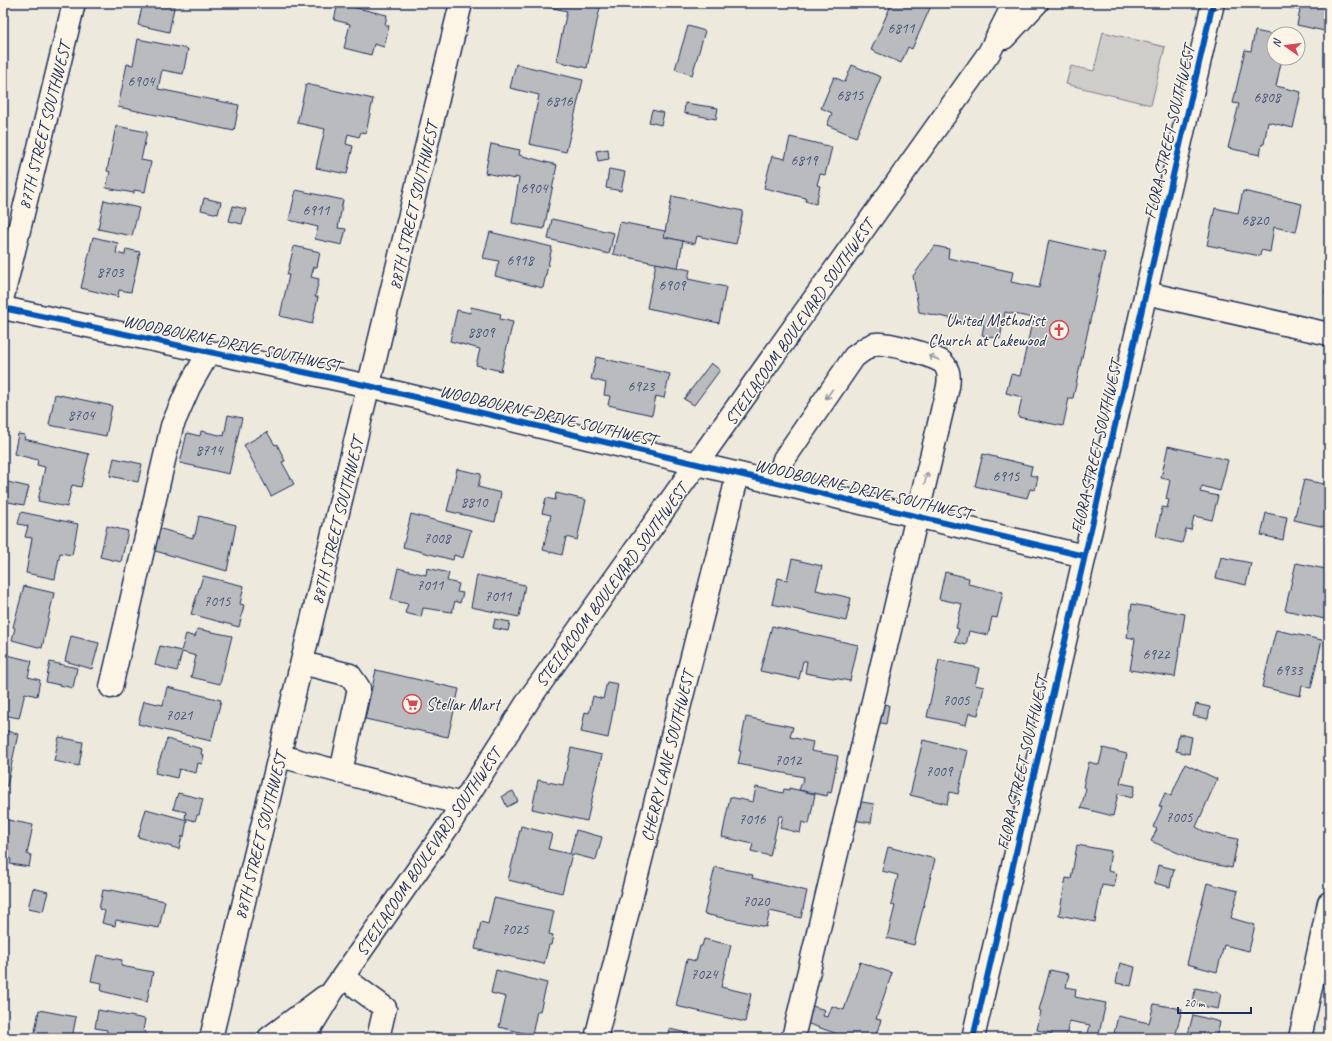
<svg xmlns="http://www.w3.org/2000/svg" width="1332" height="1041" font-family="Caveat,sans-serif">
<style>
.green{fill:#cfcdca;stroke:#757e94}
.building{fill:#babbbe;stroke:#1b2f5e}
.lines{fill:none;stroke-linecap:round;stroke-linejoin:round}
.minor-casing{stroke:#1b2f5e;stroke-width:25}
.major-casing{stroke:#1b2f5e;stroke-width:25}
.minor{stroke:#fcf5e5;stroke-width:22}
.major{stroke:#fcf5e5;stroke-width:22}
.cycleway-casing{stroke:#fcf5e5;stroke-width:8}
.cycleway{stroke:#0057b8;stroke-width:6}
.oneway{stroke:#8c92a2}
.labels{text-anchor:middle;stroke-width:3;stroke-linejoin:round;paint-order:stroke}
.number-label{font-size:15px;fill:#435276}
.street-label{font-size:17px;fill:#1b2f5e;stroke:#fcf5e5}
.poi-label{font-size:17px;fill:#1b2f5e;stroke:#fcf5e5;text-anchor:end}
</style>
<rect width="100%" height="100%" fill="#eee9dd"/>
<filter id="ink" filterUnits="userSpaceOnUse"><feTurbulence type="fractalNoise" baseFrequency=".025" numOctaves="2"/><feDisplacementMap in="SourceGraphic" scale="8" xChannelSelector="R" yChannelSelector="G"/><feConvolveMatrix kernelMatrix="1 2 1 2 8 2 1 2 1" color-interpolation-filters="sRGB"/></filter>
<g filter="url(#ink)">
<polygon class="green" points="1103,32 1165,47 1151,105 1066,84 1071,66 1094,71"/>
<g class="building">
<polygon points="143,3 175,3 169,32 138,25"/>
<polygon points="338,3 353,3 352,7 387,15 385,25 389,26 384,47 374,44 371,55 344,48 350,24 334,20"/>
<polygon points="539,3 601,3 587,68 556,61 567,11 539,5"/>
<polygon points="892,3 918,3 930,8 912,49 908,47 901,63 871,50"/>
<polygon points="1278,3 1329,3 1329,32 1297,25 1300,10 1277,5"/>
<polygon points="688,26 705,31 692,75 675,69"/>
<polygon points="1255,31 1274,35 1274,58 1282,58 1276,86 1301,92 1293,128 1268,122 1264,144 1262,144 1260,155 1228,148 1239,104 1233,103 1245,50 1251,51"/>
<polygon points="138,39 188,49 183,74 162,70 158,89 239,105 234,131 118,107 127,64 133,65"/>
<polygon points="516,64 583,80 566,152 529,144 539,95 510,88"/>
<polygon points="852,65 881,77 856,137 827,125 832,113 821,108 834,77 845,82"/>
<polygon points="306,84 373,99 366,133 361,132 359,137 348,134 346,144 353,146 347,174 316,168 325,129 297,123"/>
<polygon points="685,103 718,108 716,119 684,113"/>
<polygon points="652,110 664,113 661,125 649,122"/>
<polygon points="116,126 147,132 141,160 151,162 145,192 134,190 134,193 106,188 110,172 107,171"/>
<polygon points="790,137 832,147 825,175 820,174 817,185 820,186 816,204 805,201 806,198 764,188 772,156 785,159"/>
<polygon points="491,144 520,150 519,155 557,165 544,229 512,223 519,178 515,177 515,179 485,173"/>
<polygon points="608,149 609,159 598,161 596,151"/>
<polygon points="609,169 625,172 621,191 606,188"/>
<polygon points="296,190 343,200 338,228 346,229 342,245 315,239 318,227 289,220"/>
<polygon points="1243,191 1302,204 1296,232 1274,227 1270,252 1261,250 1260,256 1207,245 1215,208 1238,213"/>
<polygon points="672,196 743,211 736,244 697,236 695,244 664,237"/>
<polygon points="204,198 221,202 218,214 201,210"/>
<polygon points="104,200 139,208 132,236 98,229"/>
<polygon points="233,206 246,209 242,224 229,221"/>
<polygon points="552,219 614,233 609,254 548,239"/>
<polygon points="620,222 665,231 664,237 683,241 678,268 613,254"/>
<polygon points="490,232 552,247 543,288 495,276 499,261 483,258"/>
<polygon points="93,237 118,243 116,253 125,255 126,249 140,252 131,292 119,290 118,297 81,288"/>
<polygon points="1049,240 1105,253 1073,398 1069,398 1063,426 1018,417 1022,397 1006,393 1011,374 1020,376 1033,318 1005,312 1000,339 982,335 984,325 919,312 913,276 935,246 949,249 948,258 1013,272 1011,282 1039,288"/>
<polygon points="294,246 320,252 317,267 314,267 311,277 319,279 315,297 318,297 312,324 280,316 289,275 287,275"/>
<polygon points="656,263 690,270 688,279 726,287 719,323 647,308"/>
<polygon points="1329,277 1329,294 1325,293"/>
<polygon points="471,307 501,314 500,319 513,322 501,371 476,365 480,349 450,341 457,310 470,313"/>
<polygon points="596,357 670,374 664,398 656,396 652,415 608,405 610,396 604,395 606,383 591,379"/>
<polygon points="711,363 720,370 694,405 684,399"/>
<polygon points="55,394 112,406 106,436 49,425"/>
<polygon points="228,415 242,418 229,474 180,463 187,433 200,436 201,431 224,436"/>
<polygon points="267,432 275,445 277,444 285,461 282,462 294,484 271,496 244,445"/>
<polygon points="18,434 25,435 24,439 89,454 81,487 72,485 67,507 38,501 45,467 37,465 38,460 14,454"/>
<polygon points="1168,446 1228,460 1220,491 1202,486 1200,492 1218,496 1212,520 1194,516 1191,530 1186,529 1182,543 1156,537 1162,507 1167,508 1169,500 1166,499 1170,480 1161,478"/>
<polygon points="983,454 1032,466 1030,475 1038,477 1035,490 1030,489 1027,498 975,486"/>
<polygon points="114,458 142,464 138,482 110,476"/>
<polygon points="457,469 481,474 478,487 501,493 495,522 447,511"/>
<polygon points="1304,480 1329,485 1329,528 1294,520"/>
<polygon points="3,481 29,487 24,505 3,501"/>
<polygon points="556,493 586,500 577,540 566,537 562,555 543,550 551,515 542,513 546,498 555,500"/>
<polygon points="21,512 78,524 72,555 60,553 55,579 26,573 32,538 25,537 28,526 18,524"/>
<polygon points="1266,513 1287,517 1283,540 1261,535"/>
<polygon points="411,514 471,530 463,558 454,555 453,560 403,547"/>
<polygon points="199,516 236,525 227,571 148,549 154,527 193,538 193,535 195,535"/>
<polygon points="107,526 128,531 121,562 100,557"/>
<polygon points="1221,557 1251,563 1246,585 1216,578"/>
<polygon points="792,559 822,566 816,590 851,598 846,621 772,604 778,578 787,580"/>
<polygon points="1296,563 1326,569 1325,572 1329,573 1329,620 1285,610"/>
<polygon points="398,568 426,575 427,568 449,573 447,581 459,584 457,592 463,593 460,603 455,601 452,612 423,608 421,617 405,613 408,604 391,600"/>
<polygon points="945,572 969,578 968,584 1003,592 997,618 992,617 988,635 969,631 966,645 955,642 959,629 956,628 962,604 939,599"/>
<polygon points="477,575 525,585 519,617 471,607"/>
<polygon points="203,576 244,586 240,604 244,605 239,627 191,614"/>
<polygon points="24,586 54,593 42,648 12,640 15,628 13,627"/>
<polygon points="1132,604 1185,614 1175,677 1130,670 1135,639 1127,637"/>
<polygon points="495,619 510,622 508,631 493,628"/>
<polygon points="772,626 858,645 850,681 805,673 807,661 803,661 799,679 760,671"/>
<polygon points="197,629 232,636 220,684 191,677 196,656 182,652 177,671 155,665 160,646 181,651 186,634 195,637"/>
<polygon points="1276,630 1322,640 1311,688 1302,686 1300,696 1262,687"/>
<polygon points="71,636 99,643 92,669 65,661"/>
<polygon points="3,654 32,661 28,677 40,680 37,696 25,693 19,718 3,715"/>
<polygon points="939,660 979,668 975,685 984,687 978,715 969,713 966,725 927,717"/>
<polygon points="50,662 77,668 73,688 46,682"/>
<polygon points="376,670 459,689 448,737 365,719"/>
<polygon points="607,682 618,684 608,738 581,732 585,712 589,713 593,696 603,699"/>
<polygon points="167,687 221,700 211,741 138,724 144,701 163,705"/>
<polygon points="877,702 889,705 886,724 873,721"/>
<polygon points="1196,704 1210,707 1208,719 1193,716"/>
<polygon points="746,717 793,727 790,737 813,742 811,751 838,756 831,793 828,792 827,796 799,790 804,777 738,764 741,751 739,751"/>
<polygon points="3,730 18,734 7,786 3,786"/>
<polygon points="1179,734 1192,737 1189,754 1176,751"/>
<polygon points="59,737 83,742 79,766 54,761"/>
<polygon points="167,739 202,749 201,754 204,755 202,764 198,763 196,773 179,769 177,778 155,773"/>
<polygon points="923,740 968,751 958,794 950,792 947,804 910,795"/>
<polygon points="571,748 602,755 587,821 532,809 538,780 563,785"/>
<polygon points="1103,748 1127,754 1120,783 1135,786 1132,798 1118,794 1113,816 1081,808 1086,788 1083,787 1089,762 1099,765"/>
<polygon points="1185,764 1217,779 1196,827 1207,833 1238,839 1232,868 1194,860 1151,841 1157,829 1153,827 1162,807 1159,806 1165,793 1171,796"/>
<polygon points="756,787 783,793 784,789 789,790 789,788 815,794 809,824 802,822 800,833 780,828 783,816 779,816 770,856 751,851 753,844 722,837 730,797 753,802"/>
<polygon points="513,791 518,801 507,807 502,796"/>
<polygon points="178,793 203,799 199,815 197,815 195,821 185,818 186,812 173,809"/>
<polygon points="856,801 874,804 871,823 853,820"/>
<polygon points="146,809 187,820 184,837 182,836 179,849 138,837"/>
<polygon points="3,819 33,825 27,854 31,855 29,867 10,864 11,859 3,858"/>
<polygon points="521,826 552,834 548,849 570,854 576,830 602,837 596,860 572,854 562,893 508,880"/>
<polygon points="1077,845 1111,851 1108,871 1117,873 1114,887 1102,885 1095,922 1059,915 1066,878 1071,879"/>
<polygon points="888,847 935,859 914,945 887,938 895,906 891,905 898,875 882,871"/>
<polygon points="1158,865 1174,869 1170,887 1154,883"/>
<polygon points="715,867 753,875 752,878 807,891 801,918 770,911 766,927 704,914"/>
<polygon points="1207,883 1238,891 1231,918 1255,925 1249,951 1224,945 1217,972 1187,964"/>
<polygon points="33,888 48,892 43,911 28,908"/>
<polygon points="103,890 111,891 111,890 165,901 159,928 116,920 115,926 102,923 105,911 99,909"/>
<polygon points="494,898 554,911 549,934 553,935 551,945 549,945 544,964 475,949 481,922 488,924"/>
<polygon points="704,939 731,945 721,987 751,994 745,1022 676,1006 687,959 696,961 700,946 702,946"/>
<polygon points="97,955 122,960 121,966 153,972 147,1002 101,991 102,983 91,981"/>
<polygon points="860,962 892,973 876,1019 881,1020 875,1038 834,1038 835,1033 803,1022 809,1005 825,1010 823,1016 828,1017 832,1006 844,1010"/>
<polygon points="1120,963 1135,967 1131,986 1116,983"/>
<polygon points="496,970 547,983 540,1011 537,1011 532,1035 499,1027 506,997 491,993"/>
<polygon points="1050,970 1069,974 1066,987 1076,989 1075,997 1106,1003 1098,1038 1087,1038 1090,1025 1069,1021 1066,1038 1051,1038 1052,1033 1037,1030 1041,1011 1039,1010"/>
<polygon points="1195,988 1221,993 1218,1009 1193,1004"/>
<polygon points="1154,1004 1182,1009 1175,1038 1113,1038 1118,1016 1149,1023"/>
<polygon points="39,1010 76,1017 72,1038 34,1037"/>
<polygon points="98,1010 145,1019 143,1031 146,1032 145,1038 106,1038 107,1030 95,1028"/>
<polygon points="1193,1015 1220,1022 1216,1038 1187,1038"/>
<polygon points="670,1029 694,1035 693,1038 668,1038"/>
<polygon points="436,1032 459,1038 434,1038"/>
</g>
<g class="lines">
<defs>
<g id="minor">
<polyline points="1146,293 1329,334"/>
<polyline points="3,296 74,3"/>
<polyline points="3,308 369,386 1084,556"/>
<path d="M777,483l7,-24 70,-102c6,-4 13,-11 21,-13 12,-2 56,11 67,18 3,2 5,7 6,10 3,12 -4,28 -6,39l-149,627"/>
<polyline points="302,663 350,675 359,688 341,772"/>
<polyline points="111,687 172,426 189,387 209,352"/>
<polyline points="280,756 462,804"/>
<polyline points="343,977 385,1008 378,1038"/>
<polyline points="596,1038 738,474"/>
<polyline points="973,1038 1213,3"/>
<polyline points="1300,1038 1329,903"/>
</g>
<g id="major">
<polyline points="1004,38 1037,3"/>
<polyline points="211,1038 461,3"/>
<polyline points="269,1038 324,997"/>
<polyline points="304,1038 332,992 447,828 530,698 989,53 1014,3"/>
</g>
</defs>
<use href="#minor" class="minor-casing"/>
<use href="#major" class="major-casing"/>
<use href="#minor" class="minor"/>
<use href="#major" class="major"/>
<defs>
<g id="cycleway">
<polyline points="3,308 369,386 1084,556"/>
<polyline points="973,1038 1213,3"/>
</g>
</defs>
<use href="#cycleway" class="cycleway-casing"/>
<use href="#cycleway" class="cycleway"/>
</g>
<defs><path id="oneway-shaft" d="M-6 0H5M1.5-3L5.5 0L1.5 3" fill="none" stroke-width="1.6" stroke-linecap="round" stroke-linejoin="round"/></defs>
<g class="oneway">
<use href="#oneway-shaft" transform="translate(934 358) rotate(-157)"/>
<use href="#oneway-shaft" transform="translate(829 394) rotate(125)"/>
<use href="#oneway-shaft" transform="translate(926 478) rotate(-76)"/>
</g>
</g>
<defs>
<symbol id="church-ring" viewBox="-11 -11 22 22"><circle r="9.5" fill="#fcf5e5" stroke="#d1495b" stroke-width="1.5"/><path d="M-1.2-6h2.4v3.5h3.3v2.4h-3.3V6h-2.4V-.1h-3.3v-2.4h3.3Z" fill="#d1495b"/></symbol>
<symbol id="supermarket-ring" viewBox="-11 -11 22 22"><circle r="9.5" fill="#fcf5e5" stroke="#d1495b" stroke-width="1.5"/><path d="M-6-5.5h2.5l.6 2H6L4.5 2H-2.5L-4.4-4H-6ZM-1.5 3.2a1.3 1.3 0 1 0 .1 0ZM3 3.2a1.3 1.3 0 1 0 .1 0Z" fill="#d1495b"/></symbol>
</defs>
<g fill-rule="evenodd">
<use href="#church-ring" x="1048" y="319" width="22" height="22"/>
<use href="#supermarket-ring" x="401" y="693" width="22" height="22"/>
</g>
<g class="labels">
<g class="number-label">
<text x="901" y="33">6811</text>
<text x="141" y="86">6904</text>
<text x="850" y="100">6815</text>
<text x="1267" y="102">6808</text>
<text x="559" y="106">6816</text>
<text x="804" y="165">6819</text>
<text x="534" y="193">6904</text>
<text x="316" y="215">6911</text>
<text x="1255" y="225">6820</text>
<text x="520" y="265">6918</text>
<text x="110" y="277">8703</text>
<text x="672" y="290">6909</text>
<text x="481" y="337">8809</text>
<text x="641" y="391">6923</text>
<text x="81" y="420">8704</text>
<text x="209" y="455">8714</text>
<text x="1006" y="481">6915</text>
<text x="474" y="507">8810</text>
<text x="437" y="543">7008</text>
<text x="430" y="590">7011</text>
<text x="498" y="601">7011</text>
<text x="217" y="606">7015</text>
<text x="1156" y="659">6922</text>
<text x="1289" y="675">6933</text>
<text x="956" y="705">7005</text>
<text x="179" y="720">7021</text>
<text x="788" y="765">7012</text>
<text x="939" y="776">7009</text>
<text x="1179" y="822">7005</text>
<text x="752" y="824">7016</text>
<text x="756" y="906">7020</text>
<text x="515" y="934">7025</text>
<text x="704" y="979">7024</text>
</g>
<g class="street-label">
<text transform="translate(44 126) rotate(-76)" y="6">87TH STREET SOUTHWEST</text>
<text transform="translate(1169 132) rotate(-77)" y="6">FLORA STREET SOUTHWEST</text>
<text transform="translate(413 206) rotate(-77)" y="6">88TH STREET SOUTHWEST</text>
<text transform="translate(799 322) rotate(-55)" y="6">STEILACOOM BOULEVARD SOUTHWEST</text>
<text transform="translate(232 343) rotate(12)" y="6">WOODBOURNE DRIVE SOUTHWEST</text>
<text transform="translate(548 415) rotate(13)" y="6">WOODBOURNE DRIVE SOUTHWEST</text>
<text transform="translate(1096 447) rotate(-77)" y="6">FLORA STREET SOUTHWEST</text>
<text transform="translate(863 489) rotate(13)" y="6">WOODBOURNE DRIVE SOUTHWEST</text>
<text transform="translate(337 521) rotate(-76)" y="6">88TH STREET SOUTHWEST</text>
<text transform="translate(611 585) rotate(-54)" y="6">STEILACOOM BOULEVARD SOUTHWEST</text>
<text transform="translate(667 756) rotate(-76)" y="6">CHERRY LANE SOUTHWEST</text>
<text transform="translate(1022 763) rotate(-77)" y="6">FLORA STREET SOUTHWEST</text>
<text transform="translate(260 836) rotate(-76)" y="6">88TH STREET SOUTHWEST</text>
<text transform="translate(428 852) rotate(-56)" y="6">STEILACOOM BOULEVARD SOUTHWEST</text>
</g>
<g class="poi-label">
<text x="1045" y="326">United Methodist<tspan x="1045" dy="20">Church at Lakewood</tspan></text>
<text x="426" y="710" text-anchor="start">Stellar Mart</text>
</g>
</g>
<rect width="1332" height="1041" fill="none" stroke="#fcf5e5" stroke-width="16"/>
<rect x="8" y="8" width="1316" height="1025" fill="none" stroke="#1b2f5e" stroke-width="1.5" filter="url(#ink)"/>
<g transform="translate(1286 46) rotate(284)"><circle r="19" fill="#fcf5e5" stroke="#a2a6af"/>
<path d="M0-3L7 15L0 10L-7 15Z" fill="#d1495b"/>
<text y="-6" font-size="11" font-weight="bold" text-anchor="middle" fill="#1b2f5e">N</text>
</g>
<path d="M1178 1007v6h73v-6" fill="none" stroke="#1b2f5e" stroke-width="2"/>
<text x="1184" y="1007" font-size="12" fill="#1b2f5e" stroke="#fcf5e5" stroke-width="3" paint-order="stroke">20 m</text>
</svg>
